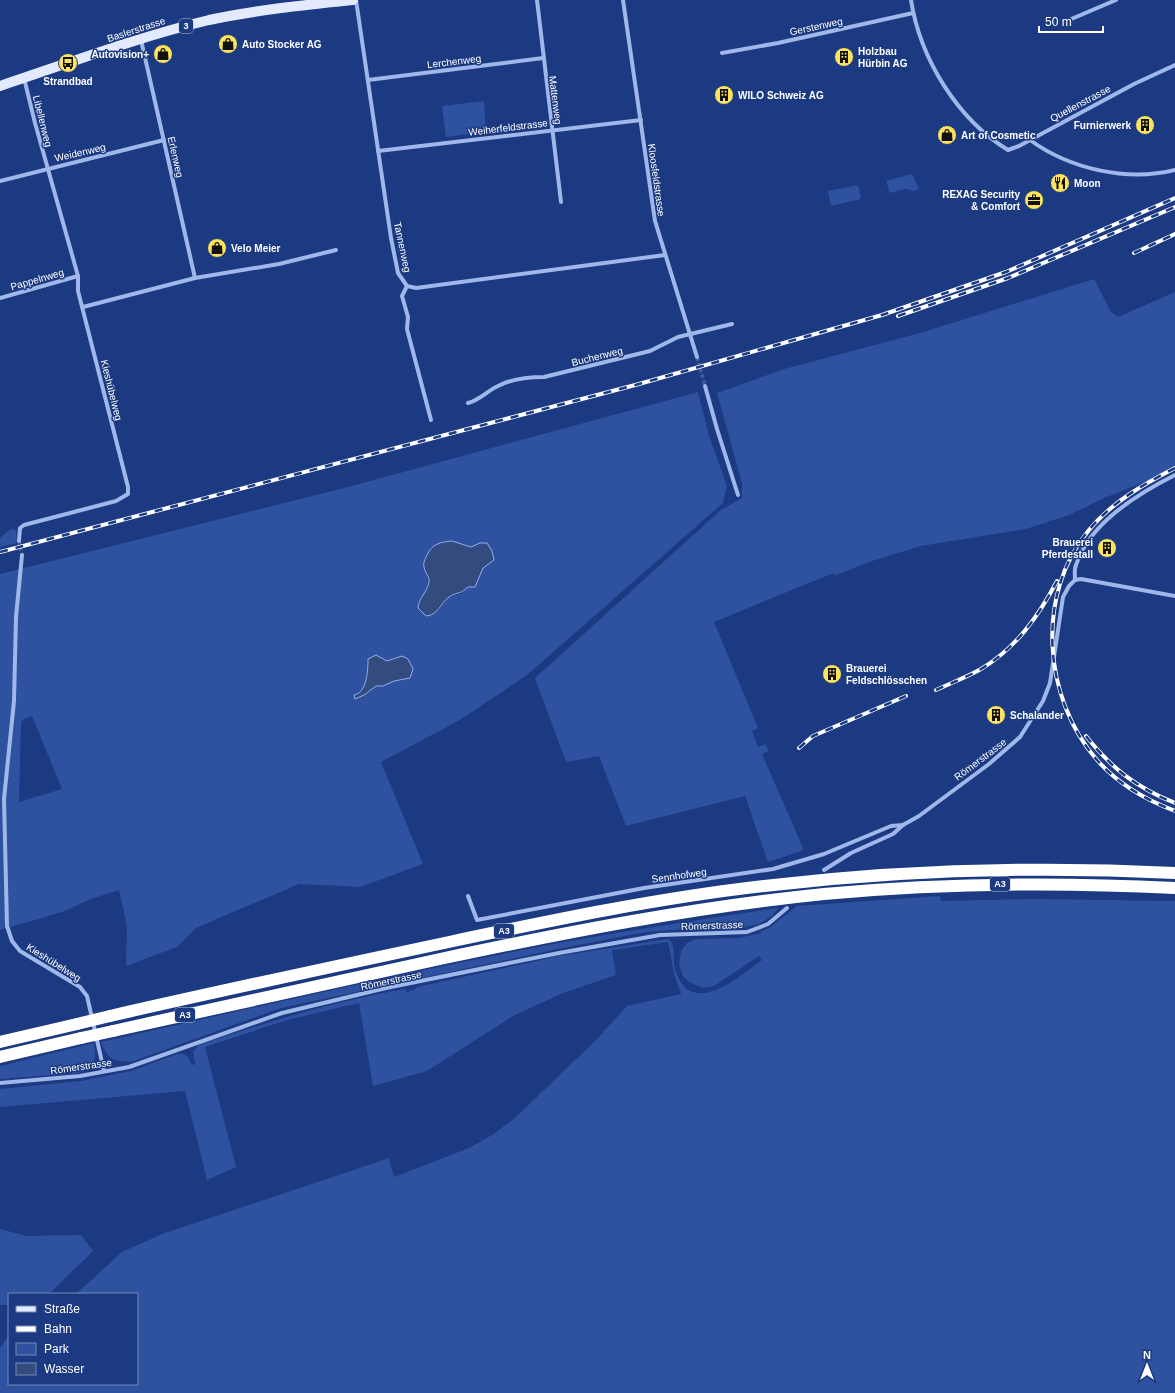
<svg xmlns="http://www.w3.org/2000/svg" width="1175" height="1393" font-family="Arial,sans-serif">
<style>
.green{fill:#2e51a0;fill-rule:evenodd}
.water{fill:#344b80;stroke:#93b0ec}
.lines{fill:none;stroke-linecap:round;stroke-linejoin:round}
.minor-tunnel{stroke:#3d5894;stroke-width:4;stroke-dasharray:4 2;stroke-linecap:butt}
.minor{stroke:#a0b7ea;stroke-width:4}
.primary{stroke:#e3eafe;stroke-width:10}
.motorway{stroke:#fff;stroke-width:12}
.rail-casing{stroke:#fff;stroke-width:4}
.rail{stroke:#1b3a81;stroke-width:2.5;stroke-dasharray:8;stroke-linecap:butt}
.motorway-bridge{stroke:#fff;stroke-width:12}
.labels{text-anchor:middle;stroke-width:3;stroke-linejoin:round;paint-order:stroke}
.shield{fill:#1b3a81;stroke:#bbc4d9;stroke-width:1}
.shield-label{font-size:9px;font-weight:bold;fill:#fff}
.street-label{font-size:10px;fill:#fff;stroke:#1b3a81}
.poi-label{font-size:10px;font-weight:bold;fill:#fff;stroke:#1b3a81;text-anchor:start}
</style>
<rect width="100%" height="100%" fill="#1b3a81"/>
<g class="green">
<polygon points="484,101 486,132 446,137 442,106"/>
<polygon points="912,174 919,189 914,191 906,189 890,193 886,181"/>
<polygon points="858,185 861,199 831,206 828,191"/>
<polygon points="1094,279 1111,312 1118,317 1175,292 1175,467 1164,474 1104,498 1069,515 1026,529 921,546 872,561 836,575 831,574 714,622 758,728 752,731 758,747 765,744 769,751 762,754 804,850 768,862 745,796 626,826 599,756 566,762 535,678 721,510 742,498 742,483 717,393 784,369 920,333"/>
<path d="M698,392l11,44 18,50 -4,17 -196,172 -67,45 -79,42 42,102 -63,23 -61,-3 -103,44 -19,19 -51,19 1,-40 -8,-36 -28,9 -29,13 -62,18v-356l352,-88zM480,543h7l6,17 -10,8 -7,15 -8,4 -7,7 -13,3 -10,14 -20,-8c13,-16 11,-23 6,-41l6,-13 41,-2zM376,655l11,6 9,-4 8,23 -10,1 -11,5h-7l-12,9h-10c13,-2 14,-25 14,-36zM32,716l30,73 -43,13 2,-80 3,-3z"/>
<polygon points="11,529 16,530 17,543 0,547 0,538"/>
<path d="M940,896l1,5 93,-2 141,2v492h-1175v-45l9,-13v49h128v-90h-61l46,-42 40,-18 227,-76 5,19 75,-29 23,-13 23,-17 82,-79 30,-33 54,-12 -7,-20 -6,-32 -56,8 4,25 -53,18 -50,23 -86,55 -54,15 -14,-83 -72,17 -82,27 31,120 -29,13 -22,-89 -185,16v-18l81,-8 50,-10 46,-17c10,-1 11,3 15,11l3,-1 -2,-12 6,-7c68,-23 136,-44 206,-56l2,3 7,-2 3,-3 142,-31 109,-17c8,5 5,17 6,26 1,5 3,12 7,17 19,30 62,-8 81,-22l-3,-4 -45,30 -12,2 -13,-6 -6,-6 -4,-11 2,-14 6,-8 9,-4 42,-1 20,-4 14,-8 25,-20z"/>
<path d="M778,908l-6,8 -13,8 -26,6 -48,-1 -39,3 -88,17 -277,59 -150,54c-18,-1 -23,-2 -30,-20 152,-34 304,-70 458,-99 72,-13 146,-24 219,-35z"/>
<path d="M94,1043c3,18 1,22 -15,30l-79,6v-13z"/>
<polygon points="0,1229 27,1236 81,1235 93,1251 49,1294 9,1294 9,1305 0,1305"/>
</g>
<g class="water">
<path d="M452,541l19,6 9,-4h7l5,8 2,9 -11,8 -8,19h-7c-8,8 -12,5 -19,10 -9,6 -10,18 -23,19l-8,-8c0,-9 9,-15 11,-26 1,-5 -4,-9 -5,-15 -1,-4 1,-8 3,-12 5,-11 13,-13 25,-14z"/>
<path d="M376,655l11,6 15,-5 6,3 5,10 -3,9 -16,3 -11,5h-7l-12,9 -9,4 -1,-4c13,-2 14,-25 14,-36z"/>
</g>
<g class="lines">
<g class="minor-tunnel">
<polyline points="697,357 705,386"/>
<polyline points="19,541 22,555"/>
</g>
<g class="minor">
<polyline points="356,0 391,238 398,273 407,286 416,288 665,255"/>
<polyline points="537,0 561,202"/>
<polyline points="623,0 655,221 697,357"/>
<path d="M911,0c9,58 46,119 97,150l11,-4 115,-62 41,-19"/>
<polyline points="1069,20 1116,0"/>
<polyline points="141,40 195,278"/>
<polyline points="722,53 778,43 913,13"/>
<polyline points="368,80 543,58"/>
<path d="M1030,140c40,29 97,42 145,30"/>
<polyline points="378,151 641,120"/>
<polyline points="0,181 164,140"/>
<polyline points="407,286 402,296 408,317 407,329 431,420"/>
<polyline points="0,298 78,276"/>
<polyline points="83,307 195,278 279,264 336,250"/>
<polyline points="705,386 717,429 738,495"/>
<path d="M468,403c12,-3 19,-12 30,-17 13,-7 32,-9 46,-9l106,-26 28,-14 54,-13"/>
<polyline points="19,541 20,528 24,525 116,501 128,494 128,487 78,291 78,276 35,123 24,78"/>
<polyline points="22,555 16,617 14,701 4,799 7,926 12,941 20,951 80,987 87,996 104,1071"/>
<path d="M1075,580c0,-5 -1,-11 1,-15 13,-41 63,-72 99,-90"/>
<polyline points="824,870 851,853 893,834 903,825 919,816 989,764 1020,737 1043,701 1050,683 1063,597 1069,586 1075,580 1081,579 1175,596"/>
<polyline points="468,896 477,920 644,888 773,869 824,854 891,826 903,825"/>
<polyline points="0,1083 80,1076 129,1067 282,1013 386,988 559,953 660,935 747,932 768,924 787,908"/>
</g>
<path class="primary" d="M0,86c69,-23 138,-49 209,-66 47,-10 96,-15 144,-20"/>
<g class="motorway">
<path d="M110,1016c113,-26 226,-50 339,-74 104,-22 209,-44 315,-56 136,-16 274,-20 411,-13"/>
<path d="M113,1031c109,-25 218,-49 327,-72 127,-27 255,-52 384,-65 117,-11 234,-12 351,-6"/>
<polyline points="0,1042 77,1024"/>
<polyline points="0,1057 81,1038"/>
</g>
<defs>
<g id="rail">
<polyline points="1134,253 1175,234"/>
<polyline points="898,316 1008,278 1175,207"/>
<path d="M1175,468c-31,16 -63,34 -86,62 -54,64 -46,168 8,230 21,24 49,40 78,51"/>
<polyline points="0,552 639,384 882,315 1006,272 1175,198"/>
<path d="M936,690c15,-7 31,-13 45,-21 35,-21 57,-52 76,-88"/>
<path d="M1086,736c25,32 51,52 89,67"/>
<polyline points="799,748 813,736 906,696"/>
</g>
</defs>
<use href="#rail" class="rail-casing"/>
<use href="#rail" class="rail"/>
<g class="motorway-bridge">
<polyline points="77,1024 110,1016"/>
<polyline points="81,1038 113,1031"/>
</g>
</g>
<defs>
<symbol id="shop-disc" viewBox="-11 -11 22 22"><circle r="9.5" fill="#fbe35c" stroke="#1b3a81"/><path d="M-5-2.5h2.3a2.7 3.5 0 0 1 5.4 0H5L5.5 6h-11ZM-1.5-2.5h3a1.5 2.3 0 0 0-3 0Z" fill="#111"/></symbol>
<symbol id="building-disc" viewBox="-11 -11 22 22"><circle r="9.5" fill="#fbe35c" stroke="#1b3a81"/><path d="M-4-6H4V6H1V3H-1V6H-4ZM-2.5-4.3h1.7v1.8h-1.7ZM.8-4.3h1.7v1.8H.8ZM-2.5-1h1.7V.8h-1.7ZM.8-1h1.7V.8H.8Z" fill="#111"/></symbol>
<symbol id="bus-disc" viewBox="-11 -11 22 22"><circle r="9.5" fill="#fbe35c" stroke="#1b3a81"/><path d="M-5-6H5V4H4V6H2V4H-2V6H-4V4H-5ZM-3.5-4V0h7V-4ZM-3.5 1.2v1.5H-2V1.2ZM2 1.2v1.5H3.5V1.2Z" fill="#111"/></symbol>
<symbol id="restaurant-disc" viewBox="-11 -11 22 22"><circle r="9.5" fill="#fbe35c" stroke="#1b3a81"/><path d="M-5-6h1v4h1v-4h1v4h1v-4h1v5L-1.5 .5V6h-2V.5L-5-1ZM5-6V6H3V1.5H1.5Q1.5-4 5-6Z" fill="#111"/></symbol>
<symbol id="office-disc" viewBox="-11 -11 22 22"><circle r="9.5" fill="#fbe35c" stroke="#1b3a81"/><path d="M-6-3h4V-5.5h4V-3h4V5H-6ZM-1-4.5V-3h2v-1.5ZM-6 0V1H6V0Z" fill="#111"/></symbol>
</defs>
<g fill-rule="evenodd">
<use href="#shop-disc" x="217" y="33" width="22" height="22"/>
<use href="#shop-disc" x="152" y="43" width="22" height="22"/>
<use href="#building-disc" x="833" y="46" width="22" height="22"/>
<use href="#bus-disc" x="57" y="52" width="22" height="22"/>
<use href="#building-disc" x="713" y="84" width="22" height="22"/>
<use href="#building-disc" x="1134" y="114" width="22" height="22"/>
<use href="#shop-disc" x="936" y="124" width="22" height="22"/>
<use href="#restaurant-disc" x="1049" y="172" width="22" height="22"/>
<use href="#office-disc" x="1023" y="189" width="22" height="22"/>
<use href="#shop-disc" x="206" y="237" width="22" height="22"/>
<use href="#building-disc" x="1096" y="537" width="22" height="22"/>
<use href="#building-disc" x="821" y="663" width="22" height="22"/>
<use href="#building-disc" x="985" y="704" width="22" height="22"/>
</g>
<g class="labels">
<g class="shield">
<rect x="179" y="19" width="14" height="14" rx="3"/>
<rect x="990" y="877" width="20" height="14" rx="3"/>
<rect x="494" y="924" width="20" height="14" rx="3"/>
<rect x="175" y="1008" width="20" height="14" rx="3"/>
</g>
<g class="shield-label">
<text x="186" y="29">3</text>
<text x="1000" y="887">A3</text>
<text x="504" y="934">A3</text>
<text x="185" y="1018">A3</text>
</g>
<g class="street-label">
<text transform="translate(816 26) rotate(-12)" y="4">Gerstenweg</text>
<text transform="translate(136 29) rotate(-18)" y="4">Baslerstrasse</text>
<text transform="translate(454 61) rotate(-7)" y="4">Lerchenweg</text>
<text transform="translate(556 100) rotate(83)" y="4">Mattenweg</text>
<text transform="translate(1080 103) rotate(-28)" y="4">Quellenstrasse</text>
<text transform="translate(43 121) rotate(76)" y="4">Libellenweg</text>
<text transform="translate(508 127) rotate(-7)" y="4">Weiherfeldstrasse</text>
<text transform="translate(80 152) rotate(-13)" y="4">Weidenweg</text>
<text transform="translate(176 157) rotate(77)" y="4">Erlenweg</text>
<text transform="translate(657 180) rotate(82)" y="4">Kloosfeldstrasse</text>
<text transform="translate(403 247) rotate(78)" y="4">Tannenweg</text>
<text transform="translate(37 279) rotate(-16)" y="4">Pappelnweg</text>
<text transform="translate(597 356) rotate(-14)" y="4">Buchenweg</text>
<text transform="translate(112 390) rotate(76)" y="4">Kieshübelweg</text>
<text transform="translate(980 759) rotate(-37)" y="4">Römerstrasse</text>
<text transform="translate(679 875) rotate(-8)" y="4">Sennhofweg</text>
<text transform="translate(712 925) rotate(-2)" y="4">Römerstrasse</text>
<text transform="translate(54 962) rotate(32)" y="4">Kieshübelweg</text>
<text transform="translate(391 980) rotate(-12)" y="4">Römerstrasse</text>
<text transform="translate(81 1066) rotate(-8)" y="4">Römerstrasse</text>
</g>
<g class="poi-label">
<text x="242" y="48">Auto Stocker AG</text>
<text x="858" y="55">Holzbau<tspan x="858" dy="12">Hürbin AG</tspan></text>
<text x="149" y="58" text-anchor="end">Autovision+</text>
<text x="68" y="85" text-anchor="middle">Strandbad</text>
<text x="738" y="99">WILO Schweiz AG</text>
<text x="1131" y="129" text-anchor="end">Furnierwerk</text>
<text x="961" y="139">Art of Cosmetic</text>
<text x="1074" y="187">Moon</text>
<text x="1020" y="198" text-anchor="end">REXAG Security<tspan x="1020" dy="12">&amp; Comfort</tspan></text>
<text x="231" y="252">Velo Meier</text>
<text x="1093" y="546" text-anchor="end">Brauerei<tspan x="1093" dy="12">Pferdestall</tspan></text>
<text x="846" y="672">Brauerei<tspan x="846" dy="12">Feldschlösschen</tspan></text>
<text x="1010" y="719">Schalander</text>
</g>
</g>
<rect x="8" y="1293" width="130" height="92" fill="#1b3a81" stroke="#7689b3"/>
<rect x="16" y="1306" width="20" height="6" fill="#e3eafe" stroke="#7689b3"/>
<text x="44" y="1313" font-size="12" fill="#ffffff">Straße</text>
<rect x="16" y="1326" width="20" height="6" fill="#ffffff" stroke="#7689b3"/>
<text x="44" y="1333" font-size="12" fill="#ffffff">Bahn</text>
<rect x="16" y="1343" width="20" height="12" fill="#2e51a0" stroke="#7689b3"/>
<text x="44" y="1353" font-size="12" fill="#ffffff">Park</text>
<rect x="16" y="1363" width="20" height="12" fill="#344b80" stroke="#7689b3"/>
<text x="44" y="1373" font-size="12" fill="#ffffff">Wasser</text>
<g transform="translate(1147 1365)" stroke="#1b3a81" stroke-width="3" paint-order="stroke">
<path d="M0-3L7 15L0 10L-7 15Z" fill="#ffffff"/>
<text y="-6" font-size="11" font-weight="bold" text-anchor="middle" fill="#ffffff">N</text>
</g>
<path d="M1039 26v6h64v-6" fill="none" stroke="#ffffff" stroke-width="2"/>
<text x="1045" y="26" font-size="12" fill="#ffffff" stroke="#1b3a81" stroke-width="3" paint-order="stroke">50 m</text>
</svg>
